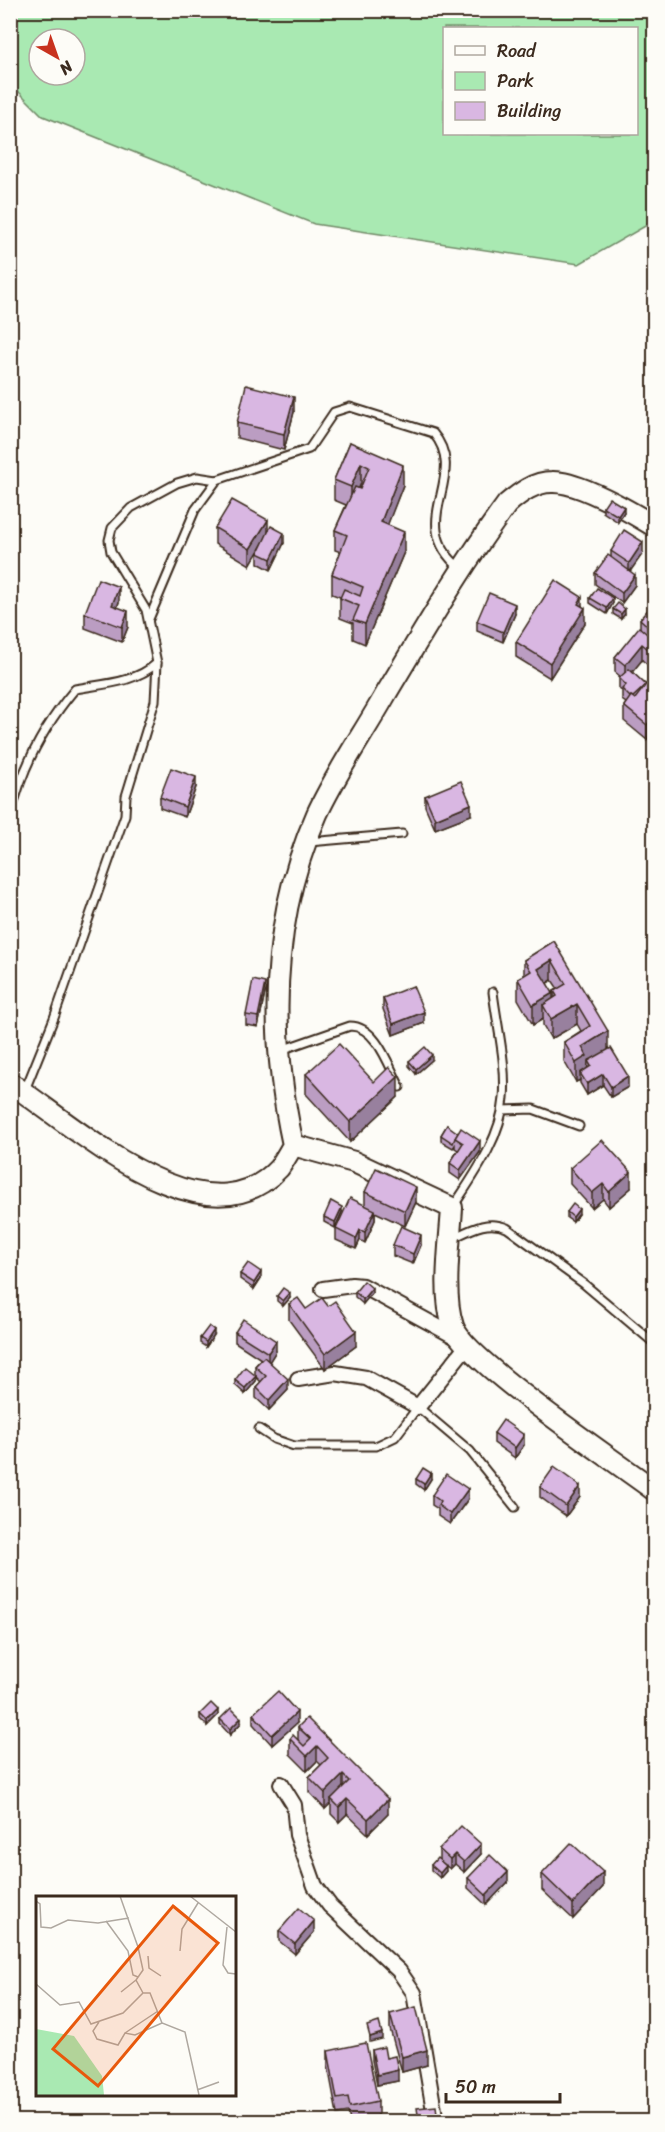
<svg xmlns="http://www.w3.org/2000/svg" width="665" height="2132" font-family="Sriracha,sans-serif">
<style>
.green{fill:#a9e9b2;stroke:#728a68;stroke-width:1.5;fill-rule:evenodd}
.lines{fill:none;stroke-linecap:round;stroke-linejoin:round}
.lane-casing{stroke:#3b2a1e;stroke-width:11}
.street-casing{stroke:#3b2a1e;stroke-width:18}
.secondary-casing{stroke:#3b2a1e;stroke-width:24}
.lane{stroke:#fdfcf7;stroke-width:7}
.street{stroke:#fdfcf7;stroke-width:14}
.secondary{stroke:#fdfcf7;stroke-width:20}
.wall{fill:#bb9dc2;stroke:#3b2a1e;stroke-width:1.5;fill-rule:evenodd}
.shaded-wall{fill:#98809e;stroke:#3b2a1e;stroke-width:1.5}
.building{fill:#d9b7e2;stroke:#3b2a1e;stroke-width:1.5}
.inset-road{fill:none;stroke:#afa8a0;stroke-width:1.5}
.view{fill:#e8590c;fill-opacity:0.15;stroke:#e8590c;stroke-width:3}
.inset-edge{fill:none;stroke:#3b2a1e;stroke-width:3}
</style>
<rect width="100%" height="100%" fill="#fdfcf7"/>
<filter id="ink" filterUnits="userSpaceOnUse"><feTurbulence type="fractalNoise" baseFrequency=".0167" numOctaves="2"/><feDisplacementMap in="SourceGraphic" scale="12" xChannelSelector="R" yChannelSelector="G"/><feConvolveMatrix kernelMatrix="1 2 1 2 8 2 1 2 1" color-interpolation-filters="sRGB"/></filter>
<g filter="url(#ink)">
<path class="green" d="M10,11h644v210l-75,43 -265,-40 -271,-108 -32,-32zM444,28h192v106h-192zM39,39h36v36h-36z"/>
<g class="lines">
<defs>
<g id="lane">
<polyline points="149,619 195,510 217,480"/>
<path d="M10,818c11,-49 33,-91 65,-129 28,-5 60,-6 82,-26l-11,-53 -35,-58 -2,-12 3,-12 19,-20 46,-25 20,-6 20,3 92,-31 25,-37 16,-5 83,26c38,44 -29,89 27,135"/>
<polyline points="309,842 402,834"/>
<path d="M281,1050l69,-24c27,0 39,41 50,61"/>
<polyline points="25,1090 54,1018 125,815 126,796 155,701 157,663"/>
<polyline points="503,1110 533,1109 579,1126"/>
<path d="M453,1207c21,-32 48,-69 51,-109 3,-34 -7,-72 -11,-106"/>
<path d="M451,1239c19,-9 36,-20 56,-11l77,56 70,59"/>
<polyline points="259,1429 274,1439 294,1446 376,1446 395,1437 418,1407 470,1451 515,1507"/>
</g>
<g id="street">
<polyline points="323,1289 352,1285 363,1286 458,1338"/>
<polyline points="298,1379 335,1373 366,1378 418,1407 466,1347"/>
<polyline points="281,1784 294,1805 297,1835 315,1886 330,1906 399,1971 414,1993 436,2122"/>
</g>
<g id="secondary">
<path d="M10,1083c63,41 195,166 269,85 5,-7 10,-16 14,-23 -24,-111 -23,-225 24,-331 20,-43 47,-81 70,-122 39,-65 75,-127 120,-188 13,-11 27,-22 45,-22 27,-1 79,30 102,44"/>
<path d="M293,1145l61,17 98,46c-2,35 -10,86 1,118 10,33 165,137 201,164"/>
</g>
</defs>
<use href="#lane" class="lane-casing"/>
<use href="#street" class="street-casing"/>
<use href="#secondary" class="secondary-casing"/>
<use href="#lane" class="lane"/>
<use href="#street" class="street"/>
<use href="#secondary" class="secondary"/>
</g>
<g class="wall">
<polygon points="294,412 284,450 237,438 237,423"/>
<polygon points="350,442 403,485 387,525 404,552 365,644 353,639 353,623 340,618 340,597 332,594 332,574 341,552 335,550 335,530 346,505 334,500 334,480"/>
<polygon points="603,507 624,512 618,522 603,512"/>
<polygon points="215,528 268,532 284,543 271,570 258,563 258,553 259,549 250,565 215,544"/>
<polygon points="611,551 643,553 630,571 635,585 622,603 595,584 595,573 611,557"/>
<polygon points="590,598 613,603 607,614 590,603"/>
<polygon points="119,602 117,607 128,627 122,642 85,628 85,613"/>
<polygon points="654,603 654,670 642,660 632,672 646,685 654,674 647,740 624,721 624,706 626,703 622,700 622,691 619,689 619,678 621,677 615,672 615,657 640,628 640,619"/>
<polygon points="582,606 585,623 550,678 516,657 516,642"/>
<polygon points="613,609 625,614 621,619 613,614"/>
<polygon points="515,614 503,642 477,631 477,621"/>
<polygon points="196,787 185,817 160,808 160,797"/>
<polygon points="425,796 471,815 435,829 425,806"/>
<path d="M554,941l74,146 -17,10 -8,-12 -16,10 -7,-12v-3l-4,2 -12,-21v-19l17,-11 -4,-7 -26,15 -8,-14v-6l-10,6 -15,-26v-20l6,-3v-16zM552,980l6,9 -4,2v7l-1,1 -6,-16z"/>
<polygon points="265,993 258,1027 246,1025 246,1015"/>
<polygon points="383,998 424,1023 393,1035 383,1009"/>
<polygon points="432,1060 416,1074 409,1066 409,1061"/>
<polygon points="306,1074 374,1082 398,1097 350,1142 306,1094"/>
<polygon points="447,1125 480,1152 460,1180 450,1173 450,1163 458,1150 455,1148 455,1145 453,1148 441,1141 441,1135"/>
<polygon points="570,1168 631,1188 609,1207 603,1199 592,1208 570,1184"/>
<polygon points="365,1192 416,1202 405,1226 375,1212 375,1220 365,1243 360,1240 356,1249 336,1240 336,1229 365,1205"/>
<polygon points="342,1212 335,1228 324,1222 324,1217"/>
<polygon points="567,1212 579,1214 573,1222 567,1218"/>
<polygon points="393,1245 421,1245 413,1264 393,1256"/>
<polygon points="240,1274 261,1278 254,1289 240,1279"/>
<polygon points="355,1292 372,1293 363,1304 355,1297"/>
<polygon points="277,1296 290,1298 283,1306 277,1301"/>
<polygon points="289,1304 306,1309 356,1346 325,1369 289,1320"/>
<polygon points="235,1332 276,1351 269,1361 288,1390 269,1410 256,1398 256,1387 261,1382 256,1377 256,1381 245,1394 235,1385 235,1380 255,1376 255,1366 261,1359 235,1342"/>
<polygon points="214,1335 206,1347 200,1343 200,1338"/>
<polygon points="494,1433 524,1445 515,1458 494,1443"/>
<polygon points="416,1479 431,1479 424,1490 416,1484"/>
<polygon points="540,1487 580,1497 566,1516 540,1497"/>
<polygon points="432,1495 468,1499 450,1524 438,1516 438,1509 432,1505"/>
<polygon points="200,1714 218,1715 207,1726 200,1719"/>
<polygon points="253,1714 297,1723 272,1745 253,1724"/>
<polygon points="220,1719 241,1723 230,1735 220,1724"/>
<polygon points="298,1727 388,1814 368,1834 347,1814 339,1822 331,1814 331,1803 325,1809 309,1792 309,1777 321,1765 317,1761 307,1771 290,1754 290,1739 298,1740"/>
<polygon points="439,1849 481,1854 464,1872 455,1864 450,1869 439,1860"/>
<polygon points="431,1865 446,1871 440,1878 431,1870"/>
<polygon points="542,1874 603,1887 573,1919 542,1890"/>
<polygon points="468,1878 508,1882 486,1905 468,1888"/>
<polygon points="279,1931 314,1932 295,1954 279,1941"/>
<polygon points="390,2014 427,2065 402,2072 390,2029"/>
<polygon points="372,2050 386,2058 398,2081 377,2085 372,2060"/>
<polygon points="328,2051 378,2101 378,2117 350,2121 348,2112 337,2114 328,2066"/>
</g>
<g class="shaded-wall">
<polygon points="294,397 294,412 284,450 284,434"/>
<polygon points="361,463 361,483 351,507 351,487"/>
<polygon points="403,465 403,485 381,542 381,522"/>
<polygon points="624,507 624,512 618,522 618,516"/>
<polygon points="268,520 268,535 250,565 250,549"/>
<polygon points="404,532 404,552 365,644 365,624"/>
<polygon points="284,533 284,543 271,570 271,559"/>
<polygon points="643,542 643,553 629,573 629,563"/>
<polygon points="635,575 635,585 622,603 622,593"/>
<polygon points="119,587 119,602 112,621 112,605"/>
<polygon points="582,597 582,613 585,608 585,623 550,678 550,663 578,604"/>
<polygon points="613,598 613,603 607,614 607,608"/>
<polygon points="515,604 515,614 503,642 503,632"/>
<polygon points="625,609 625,614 621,619 621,614"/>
<polygon points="128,611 128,627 122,642 122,627"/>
<polygon points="642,644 642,660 625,681 625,665"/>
<polygon points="654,715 654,731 647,740 647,725"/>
<polygon points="196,777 196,787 185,817 185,807"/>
<polygon points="471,804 471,815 435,829 435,819"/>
<polygon points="552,960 552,980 538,989 538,969"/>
<polygon points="265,983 265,993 258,1027 258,1017"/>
<polygon points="553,993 553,1013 543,1005 543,1019 533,1025 533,1005"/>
<polygon points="577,1004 577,1024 551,1039 551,1019"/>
<polygon points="424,1012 424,1023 393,1035 393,1024"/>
<polygon points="608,1031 608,1051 588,1061 587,1076 580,1073 580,1080 576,1082 576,1063 582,1047"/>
<polygon points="432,1055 432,1060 416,1074 416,1069"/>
<polygon points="603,1074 603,1085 587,1095 587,1084"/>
<polygon points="628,1076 628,1087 611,1097 611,1087"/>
<polygon points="398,1077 398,1097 350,1142 350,1122"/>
<polygon points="480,1141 480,1152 460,1180 460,1170"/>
<polygon points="631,1172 631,1188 609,1207 609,1192"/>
<polygon points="603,1184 603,1199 592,1208 592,1193"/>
<polygon points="416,1187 416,1202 405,1226 405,1211"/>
<polygon points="342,1207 342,1212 335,1228 335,1222"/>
<polygon points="579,1209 579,1214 573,1222 573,1217"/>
<polygon points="375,1210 375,1220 365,1243 365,1232"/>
<polygon points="360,1230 360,1240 356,1249 356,1239"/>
<polygon points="421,1235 421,1245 413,1264 413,1254"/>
<polygon points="261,1272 261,1278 254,1289 254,1283"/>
<polygon points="372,1288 372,1293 363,1304 363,1299"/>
<polygon points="290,1293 290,1298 283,1306 283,1301"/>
<polygon points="214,1330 214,1335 206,1347 206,1342"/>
<polygon points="356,1331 356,1346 325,1369 325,1354"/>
<polygon points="276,1341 276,1351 268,1364 268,1353"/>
<polygon points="256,1376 256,1381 245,1394 245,1388"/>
<polygon points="288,1379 288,1390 269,1410 269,1400"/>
<polygon points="524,1435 524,1445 515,1458 515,1448"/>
<polygon points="431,1473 431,1479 424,1490 424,1484"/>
<polygon points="580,1486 580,1497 566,1516 566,1506"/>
<polygon points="468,1489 468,1499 450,1524 450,1514"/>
<polygon points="218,1710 218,1715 207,1726 207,1721"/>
<polygon points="297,1712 297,1723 272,1745 272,1735"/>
<polygon points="241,1718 241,1723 230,1735 230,1729"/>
<polygon points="317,1746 317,1761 307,1771 307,1756"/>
<polygon points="343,1775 343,1791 331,1799 331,1803 325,1809 325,1793"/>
<polygon points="347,1799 347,1814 339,1822 339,1807"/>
<polygon points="388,1799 388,1814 368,1834 368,1819"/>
<polygon points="481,1844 481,1854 464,1872 464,1862"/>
<polygon points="455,1854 455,1864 450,1869 450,1859"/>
<polygon points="446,1866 446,1871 440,1878 440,1873"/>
<polygon points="508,1872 508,1882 486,1905 486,1895"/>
<polygon points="603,1872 603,1887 573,1919 573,1904"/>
<polygon points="314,1921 314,1932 295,1954 295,1944"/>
<polygon points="382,2033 382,2039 370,2042 370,2037"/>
<polygon points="427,2050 427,2065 402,2072 402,2057"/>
<polygon points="398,2070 398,2081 377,2085 377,2075"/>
</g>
<g class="building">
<polygon points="246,385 294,397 284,434 237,423"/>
<polygon points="350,442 403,465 381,522 404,532 365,624 353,620 359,606 340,598 344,589 360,596 363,587 332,574 347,535 335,530 355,487 360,489 369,467 361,463 351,487 334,480"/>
<polygon points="609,498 624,507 618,516 603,507"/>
<polygon points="232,500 268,520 250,549 215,528"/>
<polygon points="271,526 284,533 271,559 258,553"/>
<polygon points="624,530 643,542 629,563 611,551"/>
<polygon points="608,555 635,575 622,593 595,573"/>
<polygon points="98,579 119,587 112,605 128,611 122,627 85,613"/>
<polygon points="555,580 582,597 578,604 585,608 550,663 516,642"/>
<polygon points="597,588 613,598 607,608 590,598"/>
<polygon points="489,593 515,604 503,632 477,621"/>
<polygon points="618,603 625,609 621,614 613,609"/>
<polygon points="654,603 654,632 640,619"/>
<polygon points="639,627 654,640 654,654 642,644 625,665 615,657"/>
<polygon points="629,669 646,685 633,697 631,696 630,697 622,689 626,685 619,678"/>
<polygon points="654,674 654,715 647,725 624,706 631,696 635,699"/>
<polygon points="171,768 196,777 185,807 160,797"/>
<polygon points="461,781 471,804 435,819 425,796"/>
<polygon points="554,941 608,1031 582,1047 587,1056 576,1063 564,1042 590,1026 577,1004 551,1019 543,1005 557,996 554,991 566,984 552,960 538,969 553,993 533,1005 518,979 531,971 524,960"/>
<polygon points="253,980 265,983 258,1017 246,1015"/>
<polygon points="413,986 424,1012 393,1024 383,998"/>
<polygon points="339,1044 374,1082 389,1067 398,1077 350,1122 306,1074"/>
<polygon points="425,1047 432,1055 416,1069 409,1061"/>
<polygon points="611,1048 628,1076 611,1087 603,1074 587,1084 580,1073 591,1066 588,1061"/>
<polygon points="447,1125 458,1133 455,1138 453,1143 441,1135"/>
<polygon points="461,1128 480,1141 460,1170 450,1163 463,1143 455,1138"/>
<polygon points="602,1140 631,1172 609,1192 603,1184 592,1193 570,1168"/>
<polygon points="376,1168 416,1187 405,1211 365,1192"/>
<polygon points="350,1198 375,1210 365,1232 360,1230 356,1239 336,1229"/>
<polygon points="331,1201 342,1207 335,1222 324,1217"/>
<polygon points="573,1204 579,1209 573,1217 567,1212"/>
<polygon points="401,1226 421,1235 413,1254 393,1245"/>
<polygon points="248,1263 261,1272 254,1283 240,1274"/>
<polygon points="364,1281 372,1288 363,1299 355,1292"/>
<polygon points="283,1288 290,1293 283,1301 277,1296"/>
<polygon points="298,1298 306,1309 322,1298 328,1306 335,1301 356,1331 325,1354 289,1304"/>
<polygon points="243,1319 276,1341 268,1353 235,1332"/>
<polygon points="209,1326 214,1330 206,1342 200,1338"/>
<polygon points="264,1357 288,1379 269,1400 256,1387 266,1376 255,1366"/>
<polygon points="245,1367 256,1376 245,1388 235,1380"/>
<polygon points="503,1420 524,1435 515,1448 494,1433"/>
<polygon points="554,1467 580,1486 566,1506 540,1487"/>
<polygon points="423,1468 431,1473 424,1484 416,1479"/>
<polygon points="446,1474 468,1489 450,1514 438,1505 440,1501 432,1495"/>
<polygon points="278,1691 297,1712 272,1735 253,1714"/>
<polygon points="211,1703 218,1710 207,1721 200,1714"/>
<polygon points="231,1708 241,1718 230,1729 220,1719"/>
<polygon points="307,1718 388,1799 368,1819 347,1799 339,1807 331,1799 349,1781 343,1775 325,1793 309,1777 328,1758 317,1746 307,1756 290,1739 293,1735 304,1746 311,1739 298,1727"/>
<polygon points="461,1826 481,1844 464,1862 455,1854 450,1859 439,1849"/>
<polygon points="571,1843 603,1872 573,1904 542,1874"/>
<polygon points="490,1855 508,1872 486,1895 468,1878"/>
<polygon points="437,1858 446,1866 440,1873 431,1865"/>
<polygon points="299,1908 314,1921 295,1944 279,1931"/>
<polygon points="416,2007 427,2050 402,2057 390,2014"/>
<polygon points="379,2022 382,2033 370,2037 367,2026"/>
<polygon points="366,2043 378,2101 350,2107 348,2097 337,2099 328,2051"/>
<polygon points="384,2047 386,2058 395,2056 398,2070 377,2075 372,2050"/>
<polygon points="436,2106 438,2121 419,2121 417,2108"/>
</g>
</g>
<g transform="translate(36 1896)">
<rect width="200" height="200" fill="#fdfcf7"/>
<path d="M0,133l38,7 28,40 2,19h-68z" fill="#a9e9b2"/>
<path class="inset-road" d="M84,0l18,51 5,23 -7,10 7,13M154,0l46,36M0,5l4,3 1,23 10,1 17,-8 30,3 31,-5M70,25l22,30 5,24 5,2M191,31l-4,38 5,8 8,1M144,55l2,-22 16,-26M112,60l1,12 12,8M0,88l24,21 19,-3 12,22 32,-11 20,-20h7l12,30 23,9 14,63M85,96l15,-12M63,126l-6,9 4,8 21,6 7,-12 10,2 27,-12M89,137l33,-22M161,194l22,-8"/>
<path class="view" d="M137,10l45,37 -120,143 -45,-37z"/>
<rect width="200" height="200" class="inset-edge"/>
</g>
<rect width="665" height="2132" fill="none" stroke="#fdfcf7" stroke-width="36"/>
<rect x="18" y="18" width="629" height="2096" fill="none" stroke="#3b2a1e" stroke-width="2" filter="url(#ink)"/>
<rect x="443" y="27" width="195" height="108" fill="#fdfcf7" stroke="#afa8a0" stroke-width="1.5"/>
<rect x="455" y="46" width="30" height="9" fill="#fdfcf7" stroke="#afa8a0" stroke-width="1.5"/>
<text x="497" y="57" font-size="18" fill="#3b2a1e">Road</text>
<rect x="455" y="72" width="30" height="18" fill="#a9e9b2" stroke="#afa8a0" stroke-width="1.5"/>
<text x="497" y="87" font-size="18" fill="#3b2a1e">Park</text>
<rect x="455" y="102" width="30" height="18" fill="#d9b7e2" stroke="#afa8a0" stroke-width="1.5"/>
<text x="497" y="117" font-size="18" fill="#3b2a1e">Building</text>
<g transform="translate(57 57) rotate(140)"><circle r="28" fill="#fdfcf7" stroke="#afa8a0" stroke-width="1.5"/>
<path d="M0-4.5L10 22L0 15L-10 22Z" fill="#c8321e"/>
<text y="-9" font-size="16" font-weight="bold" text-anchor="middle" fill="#3b2a1e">N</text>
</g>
<path d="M446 2093v9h114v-9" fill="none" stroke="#3b2a1e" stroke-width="3"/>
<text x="455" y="2093" font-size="18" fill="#3b2a1e" stroke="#fdfcf7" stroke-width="4.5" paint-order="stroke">50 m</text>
</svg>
